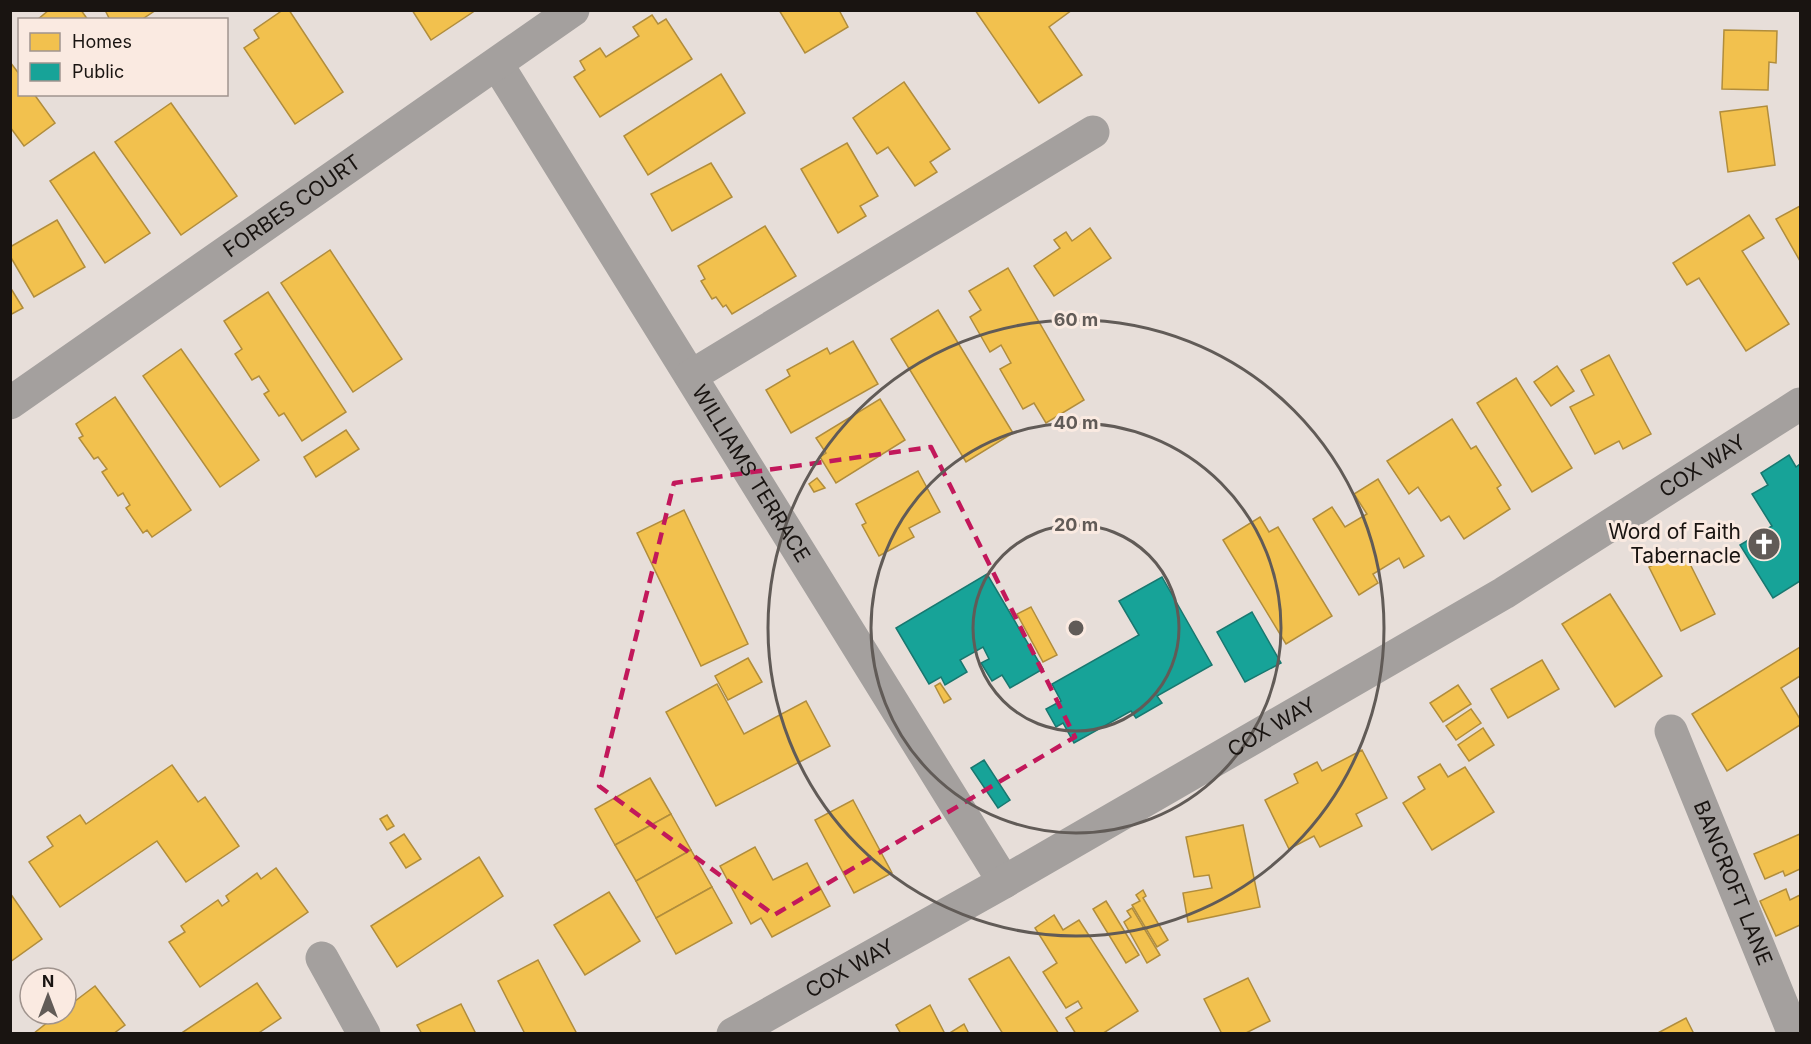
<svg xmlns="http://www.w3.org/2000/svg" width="1811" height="1044" font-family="Inter,sans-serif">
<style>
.homes{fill:#f2c14e;stroke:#b18d3c;stroke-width:1.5}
.public{fill:#17a398;stroke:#187870;stroke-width:1.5}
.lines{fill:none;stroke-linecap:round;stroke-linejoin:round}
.minor{stroke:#a4a09e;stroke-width:33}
.marked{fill:none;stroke:#c2185b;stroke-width:4.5;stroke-dasharray:12 8;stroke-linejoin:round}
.ring{fill:none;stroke:#615b57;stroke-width:3}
.labels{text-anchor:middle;stroke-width:6;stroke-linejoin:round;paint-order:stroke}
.street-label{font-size:21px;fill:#191411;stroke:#faeae1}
.poi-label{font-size:21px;fill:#191411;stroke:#faeae1;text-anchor:end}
.centre{fill:#615b57;stroke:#faeae1;stroke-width:3}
.ring-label{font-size:18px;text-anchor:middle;font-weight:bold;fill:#615b57;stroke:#faeae1;stroke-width:6;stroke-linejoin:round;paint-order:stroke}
</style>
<rect width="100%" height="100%" fill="#e7ded9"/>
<g class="homes">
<polygon points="49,10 81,10 88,20 37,20"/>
<polygon points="105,10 156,10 141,20 110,20"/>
<polygon points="283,10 289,10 343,92 295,124 244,48 259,38 254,30"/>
<polygon points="412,10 472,10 473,12 431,40"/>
<polygon points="779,10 839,10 848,27 805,53"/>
<polygon points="975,10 1072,10 1049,27 1082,75 1039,103"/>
<polygon points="652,15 658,24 666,19 692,59 600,117 574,77 585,70 580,61 600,48 606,57 639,36 633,27"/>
<polygon points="1724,30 1777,31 1776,63 1769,62 1768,90 1722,89"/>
<polygon points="10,62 20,75 20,94 34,94 55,123 24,146 10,127"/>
<polygon points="721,74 745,113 648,175 624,136"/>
<polygon points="904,82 950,149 930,162 937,172 915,186 888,147 877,154 853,118"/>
<polygon points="171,103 237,196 181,235 115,142"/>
<polygon points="1767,106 1775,165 1728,172 1720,112"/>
<polygon points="847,143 878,196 860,206 866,216 838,233 801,169"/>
<polygon points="94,152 150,233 105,263 50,181"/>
<polygon points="711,163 732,197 672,231 651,194"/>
<polygon points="1800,206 1800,261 1776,219"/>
<polygon points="1749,215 1764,238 1742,251 1789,324 1746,351 1699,278 1687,285 1673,263"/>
<polygon points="57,220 85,267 34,297 10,256 10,247"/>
<polygon points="765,226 796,276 732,314 726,305 723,307 716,297 712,299 701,281 705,279 698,266"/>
<polygon points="1090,228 1111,258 1054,296 1034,266 1060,248 1054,240 1066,232 1072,241"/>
<polygon points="330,250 402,359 353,392 281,283"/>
<polygon points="1008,268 1084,400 1046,423 1034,403 1023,409 1000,369 1011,363 1001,345 990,352 970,317 981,310 969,291"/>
<polygon points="10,287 23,308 10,315"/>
<polygon points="268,292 346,412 302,441 284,413 279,416 264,394 269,391 259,376 252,380 235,354 242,349 224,321"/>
<polygon points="938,310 1013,433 966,462 891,339"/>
<polygon points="853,341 878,384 791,433 766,390 790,376 787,370 827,348 830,354"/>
<polygon points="181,349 259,460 220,487 143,376"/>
<polygon points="1609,355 1651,434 1623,449 1619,441 1595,454 1570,407 1594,395 1581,370"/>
<polygon points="1557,366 1574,391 1551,406 1534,382"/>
<polygon points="1516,378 1572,468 1532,492 1477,403"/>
<polygon points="115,397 191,510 152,537 147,530 143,533 126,508 130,505 123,493 118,496 102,472 107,469 98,457 94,459 79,438 83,436 76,424"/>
<polygon points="880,399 905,440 836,483 820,457 826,453 816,438"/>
<polygon points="1452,419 1471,449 1476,446 1501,485 1497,488 1510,509 1464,539 1449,516 1441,521 1418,487 1409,494 1387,461"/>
<polygon points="346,430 359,449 316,477 304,457"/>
<polygon points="918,471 940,512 909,528 914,537 879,556 862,525 866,523 856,504"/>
<polygon points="817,478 825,488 814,492 809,484"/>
<polygon points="1378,479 1424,556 1404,568 1399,558 1373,574 1378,583 1359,595 1313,519 1332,507 1345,527 1367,514 1354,494"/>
<polygon points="684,510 748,644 701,666 637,533"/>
<polygon points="1260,517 1269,532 1278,527 1332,616 1286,644 1223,540"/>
<polygon points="1683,550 1715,614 1681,631 1649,567"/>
<polygon points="1610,594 1662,676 1615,707 1562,624"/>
<polygon points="1031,607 1057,655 1043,662 1017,614"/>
<polygon points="1800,647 1800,676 1781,688 1800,719 1800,725 1727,771 1692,714"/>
<polygon points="748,658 762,682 728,700 715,676"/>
<polygon points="1542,660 1559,689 1508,718 1491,689"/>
<polygon points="940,683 951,699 944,703 935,686"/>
<polygon points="717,684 744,734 806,701 830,746 716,806 666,712"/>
<polygon points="1458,685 1471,704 1443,722 1430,703"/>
<polygon points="1471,709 1481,723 1456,740 1446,726"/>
<polygon points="1483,728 1494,745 1469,761 1458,745"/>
<polygon points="1362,750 1387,798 1356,814 1362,826 1320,847 1314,836 1289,849 1265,800 1298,783 1294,774 1317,762 1322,771"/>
<polygon points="1440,764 1448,777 1465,767 1494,812 1432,850 1403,803 1425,789 1418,777"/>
<polygon points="172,765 198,802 205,797 239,846 186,882 157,841 60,907 29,862 53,846 47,837 80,815 86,824"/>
<polygon points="650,778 671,814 615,845 595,809"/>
<polygon points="853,800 892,873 854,893 815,820"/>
<polygon points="671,814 691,850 636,881 615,845"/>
<polygon points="387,815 394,826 387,830 380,819"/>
<polygon points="1243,825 1260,907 1188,922 1183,893 1212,888 1209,875 1194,877 1186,837"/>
<polygon points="404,834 421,859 406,868 390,843"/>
<polygon points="1800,834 1800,869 1785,876 1783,871 1765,879 1754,854"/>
<polygon points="755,847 773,880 807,863 830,906 772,937 761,918 751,924 720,866"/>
<polygon points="691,850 712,887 656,918 636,881"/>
<polygon points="479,857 503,896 397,967 371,926"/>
<polygon points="276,868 308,912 200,987 169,942 185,932 181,926 218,900 222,906 229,901 226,896 257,873 261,879"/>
<polygon points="712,887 732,923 676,954 656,918"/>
<polygon points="1786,889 1790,900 1800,895 1800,925 1776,936 1760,901"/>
<polygon points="1143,890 1146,896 1143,898 1168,940 1157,947 1132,905 1140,901 1136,895"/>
<polygon points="609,892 640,941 585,975 554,925"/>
<polygon points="10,893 42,939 10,962"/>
<polygon points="1106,901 1139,955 1126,963 1093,909"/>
<polygon points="1132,908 1160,955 1147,963 1124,922 1131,917 1127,911"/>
<polygon points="1054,915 1063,930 1079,920 1138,1011 1102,1034 1076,1034 1066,1018 1082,1008 1078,1001 1066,1008 1043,972 1057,963 1035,928"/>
<polygon points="1009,957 1059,1034 1003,1034 969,979"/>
<polygon points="538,960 577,1034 525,1034 498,981"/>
<polygon points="1248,978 1270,1021 1244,1034 1222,1034 1204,999"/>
<polygon points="257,983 281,1018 257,1034 180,1034"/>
<polygon points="95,986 125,1025 113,1034 33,1034 58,1014 66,1014 66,1008"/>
<polygon points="461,1004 476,1034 422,1034 417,1025"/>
<polygon points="930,1005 945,1034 901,1034 896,1025"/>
<polygon points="1686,1018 1694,1034 1656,1034"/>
<polygon points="964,1024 969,1034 948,1034"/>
</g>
<g class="public">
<polygon points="1789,455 1796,467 1800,464 1800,581 1773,598 1740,545 1772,526 1752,494 1768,485 1761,473"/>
<polygon points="987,574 1043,669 1010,688 1002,675 992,681 981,663 989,659 983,647 960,660 967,672 945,685 941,677 929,684 896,628"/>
<polygon points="1162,577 1212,665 1157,696 1162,703 1136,718 1131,711 1074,743 1063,723 1056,727 1046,709 1061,701 1052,684 1139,635 1119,601"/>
<polygon points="1252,612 1281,663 1245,682 1217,632"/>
<polygon points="984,760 1010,800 998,808 971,768"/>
</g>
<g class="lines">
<g class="minor">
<path id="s1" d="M497,64l507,818"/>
<polyline points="691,376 1093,132"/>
<path id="s2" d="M10,403l563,-393"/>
<path id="s3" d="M1671,731l123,303"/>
<polyline points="322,958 364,1034"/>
<path id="s4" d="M733,1034l271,-152 500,-289 296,-189"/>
</g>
</g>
<path class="marked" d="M931,447l144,290 -301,178 -175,-129 75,-303z"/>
<g class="ring">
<circle cx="1076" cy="628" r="103"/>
<circle cx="1076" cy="628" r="205"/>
<circle cx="1076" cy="628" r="308"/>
</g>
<defs>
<symbol id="church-disc" viewBox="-11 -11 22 22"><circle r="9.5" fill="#615b57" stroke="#faeae1"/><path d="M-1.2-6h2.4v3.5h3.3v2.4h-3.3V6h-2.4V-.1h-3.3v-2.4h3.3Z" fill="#fff"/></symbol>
</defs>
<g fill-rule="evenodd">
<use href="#church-disc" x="1745" y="525" width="38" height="38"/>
</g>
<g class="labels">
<g class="street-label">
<text dy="7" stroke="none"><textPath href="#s2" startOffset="344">FORBES COURT</textPath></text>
<text dy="7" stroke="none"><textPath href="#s4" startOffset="1124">COX WAY</textPath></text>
<text dy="7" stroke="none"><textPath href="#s1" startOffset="482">WILLIAMS TERRACE</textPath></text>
<text dy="7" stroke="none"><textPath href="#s4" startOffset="620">COX WAY</textPath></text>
<text dy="7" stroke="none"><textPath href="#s3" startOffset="164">BANCROFT LANE</textPath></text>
<text dy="7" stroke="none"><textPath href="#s4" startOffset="134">COX WAY</textPath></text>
</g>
<g class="poi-label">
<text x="1741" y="539">Word of Faith<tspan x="1741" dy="24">Tabernacle</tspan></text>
</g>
</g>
<circle cx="1076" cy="628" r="9" class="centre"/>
<g class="ring-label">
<text x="1076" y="326">60 m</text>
<text x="1076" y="429">40 m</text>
<text x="1076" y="531">20 m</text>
</g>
<rect width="1811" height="1044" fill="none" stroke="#191411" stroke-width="24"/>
<rect x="18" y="18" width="210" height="78" fill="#faeae1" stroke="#a0948e" stroke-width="1.5"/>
<rect x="30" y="33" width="30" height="18" fill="#f2c14e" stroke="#a0948e" stroke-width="1.5"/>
<text x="72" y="48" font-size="18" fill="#191411">Homes</text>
<rect x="30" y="63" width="30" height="18" fill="#17a398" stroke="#a0948e" stroke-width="1.5"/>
<text x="72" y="78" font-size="18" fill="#191411">Public</text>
<g transform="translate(48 996)"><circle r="28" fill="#faeae1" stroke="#a0948e" stroke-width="1.5"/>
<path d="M0-4.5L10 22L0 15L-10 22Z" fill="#615b57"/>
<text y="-9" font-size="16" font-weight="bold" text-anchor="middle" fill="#191411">N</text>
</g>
</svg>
